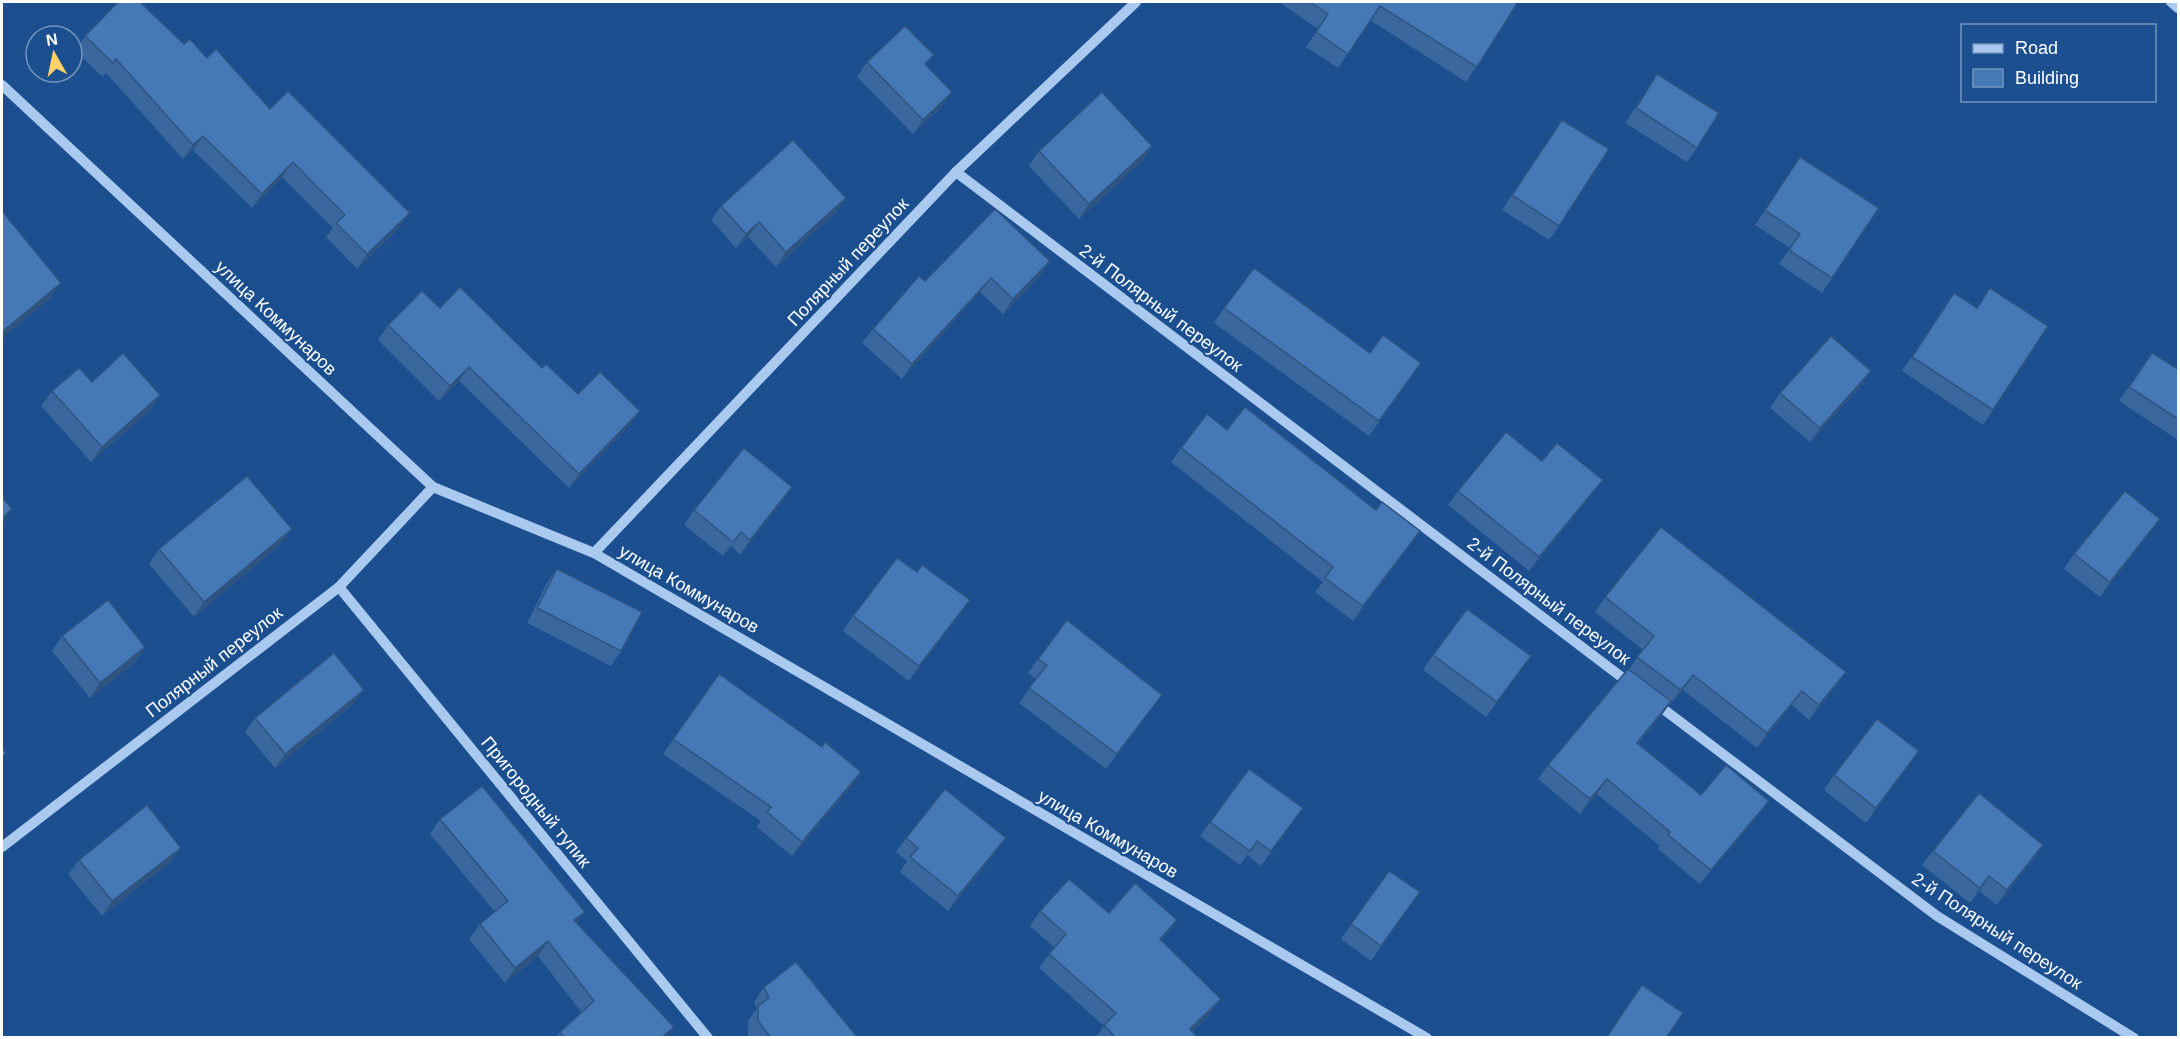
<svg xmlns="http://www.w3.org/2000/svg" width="2180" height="1039" font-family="Arial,sans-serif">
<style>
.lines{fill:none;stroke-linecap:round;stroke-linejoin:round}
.minor{stroke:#a9c9ee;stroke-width:10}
.wall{fill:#3a679d}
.shaded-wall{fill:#305480}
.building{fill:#4478b7;stroke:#305480;stroke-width:1.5}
.labels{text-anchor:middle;stroke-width:4.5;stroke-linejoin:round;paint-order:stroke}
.street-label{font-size:18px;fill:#fff;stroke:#1b4f8f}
</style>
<rect width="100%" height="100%" fill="#1b4f8f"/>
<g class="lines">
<g class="minor">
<polyline points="2171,2 2178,8"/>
<polyline points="2,85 433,487 594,553 1427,1038"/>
<polyline points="956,172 1632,685"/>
<polyline points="594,553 956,172 1136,2"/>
<polyline points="339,587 708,1038"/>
<polyline points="1654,702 1937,916 2134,1038"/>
<polyline points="2,847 339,587 433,487"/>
</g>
</g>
<g class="wall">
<polygon points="1283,2 1518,2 1466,82 1370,20 1338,68 1306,47 1318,29 1282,4"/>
<polygon points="85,36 184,44 207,58 270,109 400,227 357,269 326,237 333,228 282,177 252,208 193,150 183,159 106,73 103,77 75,51"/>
<polygon points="867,62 942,106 913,134 857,77"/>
<polygon points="1657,74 1697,148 1687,162 1625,123"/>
<polygon points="1562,120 1559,226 1549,240 1502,210"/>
<polygon points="1152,146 1142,161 1079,219 1029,166 1039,151"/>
<polygon points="1800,157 1832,278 1822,293 1779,264 1790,248 1755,225"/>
<polygon points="846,198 836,212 776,267 748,237 736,248 711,220 721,206"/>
<polygon points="1050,261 1040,276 1003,314 980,292 902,379 862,343 873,329 925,281"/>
<polygon points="1954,293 1993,410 1983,425 1902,371"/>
<polygon points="440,308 542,368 578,394 640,411 630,425 569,488 459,381 439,401 378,340 388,325"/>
<polygon points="1224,308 1370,353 1421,363 1369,436 1214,323"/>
<polygon points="2142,367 2178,369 2178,440 2119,401"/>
<polygon points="92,382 160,395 150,410 91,462 41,406 52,391"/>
<polygon points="1861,386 1810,442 1770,408 1780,393"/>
<polygon points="1227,430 1376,510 1410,545 1353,621 1315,592 1323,582 1171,462 1181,448"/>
<polygon points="1542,461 1592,494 1529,571 1448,505 1458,491"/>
<polygon points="782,502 740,555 731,546 723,556 684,525 694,510"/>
<polygon points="2150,533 2100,597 2064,569 2074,554"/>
<polygon points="282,543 194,617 149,564 159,549"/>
<polygon points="557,569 621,651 611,666 527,623 547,583"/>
<polygon points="917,572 970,600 909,681 843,631 853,616"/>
<polygon points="1605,597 1846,672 1836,686 1809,720 1792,705 1757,748 1683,690 1670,704 1661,716 1638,744 1701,795 1759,815 1700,884 1658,849 1660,846 1597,794 1580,814 1538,779 1548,765 1629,669 1643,650 1595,612"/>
<polygon points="62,636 145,647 135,662 90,698 52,651"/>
<polygon points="1433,655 1520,671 1486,717 1423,670"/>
<polygon points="1038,659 1152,709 1106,769 1019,703 1036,679 1028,673"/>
<polygon points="719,674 822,747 861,772 851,787 792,856 757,827 761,821 663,754"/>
<polygon points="353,704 275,768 245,732 255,718"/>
<polygon points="1919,751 1866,823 1824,790 1834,775"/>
<polygon points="1303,808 1261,866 1247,855 1240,865 1200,836 1210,822"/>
<polygon points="440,819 577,923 666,1038 556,1038 560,1032 582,1013 538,956 505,983 469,939 480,924 495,912 430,834"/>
<polygon points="906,838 996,852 948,911 900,872 907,861 896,852"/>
<polygon points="181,848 170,862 102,916 68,874 79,860"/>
<polygon points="1933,851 2033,860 1997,905 1979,891 1970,903 1922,865"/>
<polygon points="1389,871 1420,892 1371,961 1341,939"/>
<polygon points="1040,911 1109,913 1177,920 1162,940 1211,1013 1192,1032 1198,1038 1095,1038 1104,1026 1039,968 1054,947 1030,926"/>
<polygon points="764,987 858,1038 749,1038 748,1036 748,1021 757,1008 754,1002"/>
</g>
<g class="shaded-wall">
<polygon points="952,92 942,106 913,134 923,120"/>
<polygon points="203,136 193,150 183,159 193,145"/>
<polygon points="1152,146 1142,161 1079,219 1089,204"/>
<polygon points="293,162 282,177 252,208 262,194"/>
<polygon points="846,198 836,212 776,267 786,252"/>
<polygon points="410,213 400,227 357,269 367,254"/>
<polygon points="759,222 748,237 736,248 746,234"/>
<polygon points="1050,261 1040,276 1003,314 1013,299"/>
<polygon points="991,278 980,292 902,379 912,364"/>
<polygon points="61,283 51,298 2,338 2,332"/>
<polygon points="469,367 459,381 439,401 450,386"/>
<polygon points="1871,371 1861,386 1810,442 1820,428"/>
<polygon points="160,395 150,410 91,462 102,447"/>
<polygon points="640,411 630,425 569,488 579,474"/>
<polygon points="1603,480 1592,494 1529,571 1539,557"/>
<polygon points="792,487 782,502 740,555 750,540"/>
<polygon points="12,509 2,523 2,518"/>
<polygon points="2160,519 2150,533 2100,597 2110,582"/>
<polygon points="292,529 282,543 194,617 204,602"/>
<polygon points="1420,531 1410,545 1353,621 1363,606"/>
<polygon points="970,600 960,615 909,681 919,666"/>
<polygon points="145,647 135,662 90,698 100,683"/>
<polygon points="1846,672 1836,686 1809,720 1819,705"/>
<polygon points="1693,675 1683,690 1670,704 1681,690"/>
<polygon points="364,690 353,704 275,768 285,754"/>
<polygon points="1802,691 1792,705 1757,748 1767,733"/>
<polygon points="1162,695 1152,709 1106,769 1117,754"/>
<polygon points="1671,701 1661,716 1627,757 1637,743"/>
<polygon points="1919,751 1909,766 1866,823 1876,808"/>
<polygon points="861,772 851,787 792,856 802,842"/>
<polygon points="1607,779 1597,794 1580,814 1590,799"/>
<polygon points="1769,801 1759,815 1700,884 1711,870"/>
<polygon points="1006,838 996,852 948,911 958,896"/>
<polygon points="2043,845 2033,860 1997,905 2007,890"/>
<polygon points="181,848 170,862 102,916 112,901"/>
<polygon points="1989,876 1979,891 1970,903 1980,888"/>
<polygon points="585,912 574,926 574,920"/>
<polygon points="1177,920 1166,935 1150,953 1160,939"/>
<polygon points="548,941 538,956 505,983 515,968"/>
<polygon points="1221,999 1211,1013 1186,1038 1190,1029"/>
<polygon points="674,1027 666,1038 661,1038"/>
</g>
<g class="building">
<polygon points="118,2 140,2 184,44 190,39 207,58 216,49 270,109 288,91 410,213 367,254 336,223 345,215 293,162 262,194 203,136 193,145 116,59 113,63 85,36"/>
<polygon points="1310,2 1518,2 1477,67 1380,6 1348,54 1316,32 1328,14"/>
<polygon points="905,26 934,55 925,64 952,92 923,120 867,62"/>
<polygon points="1657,74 1719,113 1697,148 1636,108"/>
<polygon points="1102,92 1152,146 1089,204 1039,151"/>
<polygon points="1562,120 1609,149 1559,226 1512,195"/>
<polygon points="793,140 846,198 786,252 759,222 746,234 721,206"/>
<polygon points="1800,157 1879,208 1832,278 1789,250 1800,234 1765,210"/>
<polygon points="995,209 1050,261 1013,299 991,278 912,364 873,329 919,276 925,281"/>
<polygon points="2,211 61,283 2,332"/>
<polygon points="1254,268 1370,353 1383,335 1421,363 1379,421 1224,308"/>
<polygon points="460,287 542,368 546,364 578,394 600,372 640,411 579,474 469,367 450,386 388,325 422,291 440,308"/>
<polygon points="1990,288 2048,326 1993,410 1912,357 1954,293 1977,308"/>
<polygon points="1831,336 1871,371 1820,428 1780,393"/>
<polygon points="123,353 160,395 102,447 52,391 79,368 92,382"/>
<polygon points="2152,353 2178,369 2178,419 2129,387"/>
<polygon points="1245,407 1376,510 1382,502 1420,531 1363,606 1325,578 1333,567 1181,448 1207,414 1227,430"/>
<polygon points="1506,432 1542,461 1557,443 1603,480 1539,557 1458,491"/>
<polygon points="744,448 792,487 750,540 741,532 733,542 694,510"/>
<polygon points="247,476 292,529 204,602 159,549"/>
<polygon points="2125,491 2160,519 2110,582 2074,554"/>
<polygon points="2,497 12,509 2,518"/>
<polygon points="1661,527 1846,672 1819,705 1802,691 1767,733 1693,675 1681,690 1637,657 1654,636 1605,597"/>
<polygon points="897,558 917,572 922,565 970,600 919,666 853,616"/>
<polygon points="557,569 642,612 621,651 537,608"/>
<polygon points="108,600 145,647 100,683 62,636"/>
<polygon points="1467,609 1531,656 1497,702 1433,655"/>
<polygon points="1067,620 1162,695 1117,754 1029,688 1047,665 1038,659"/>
<polygon points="334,653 364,690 285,754 255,718"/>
<polygon points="1628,669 1671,701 1637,743 1701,795 1726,765 1769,801 1711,870 1668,835 1670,832 1607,779 1590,799 1548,765"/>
<polygon points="719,674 822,747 825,742 861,772 802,842 767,812 771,807 673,739"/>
<polygon points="1877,719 1919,751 1876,808 1834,775"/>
<polygon points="2,748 6,753 2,757"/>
<polygon points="1249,769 1303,808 1271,851 1257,841 1250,851 1210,822"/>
<polygon points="482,786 585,912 574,920 674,1027 661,1038 565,1038 560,1032 594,1001 548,941 515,968 480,924 508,901 440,819"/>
<polygon points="945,789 1006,838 958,896 910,857 918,848 906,838"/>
<polygon points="1979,793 2043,845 2007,890 1989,876 1980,888 1933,851"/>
<polygon points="147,805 181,848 112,901 79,860"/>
<polygon points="1389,871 1420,892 1381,946 1351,924"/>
<polygon points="1069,879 1109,913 1135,883 1177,920 1160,939 1221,999 1190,1029 1198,1038 1116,1038 1104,1025 1116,1013 1049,954 1066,934 1040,911"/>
<polygon points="796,962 858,1038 771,1038 758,1021 758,1006 769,998 764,987"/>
<polygon points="1642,985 1683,1013 1666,1038 1606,1038"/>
</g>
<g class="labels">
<g class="street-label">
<text transform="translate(848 262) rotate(-47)" y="6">Полярный переулок</text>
<text transform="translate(1161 308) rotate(37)" y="6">2-й Полярный переулок</text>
<text transform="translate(276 318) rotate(43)" y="6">улица Коммунаров</text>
<text transform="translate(689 589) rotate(30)" y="6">улица Коммунаров</text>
<text transform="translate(1549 601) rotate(37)" y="6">2-й Полярный переулок</text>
<text transform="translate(214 662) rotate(-38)" y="6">Полярный переулок</text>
<text transform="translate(536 802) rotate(51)" y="6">Пригородный тупик</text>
<text transform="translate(1108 834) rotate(30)" y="6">улица Коммунаров</text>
<text transform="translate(1997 931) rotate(33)" y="6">2-й Полярный переулок</text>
</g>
</g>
<rect width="2180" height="1039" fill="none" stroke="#ffffff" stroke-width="6"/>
<rect x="1961" y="24" width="195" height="78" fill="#1b4f8f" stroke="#7695bc" stroke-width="1.5"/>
<rect x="1973" y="44" width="30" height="9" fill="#a9c9ee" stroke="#7695bc" stroke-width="1.5"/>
<text x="2015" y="54" font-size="18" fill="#ffffff">Road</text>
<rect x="1973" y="69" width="30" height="18" fill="#4478b7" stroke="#7695bc" stroke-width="1.5"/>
<text x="2015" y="84" font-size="18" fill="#ffffff">Building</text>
<g transform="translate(54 54) rotate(351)"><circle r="28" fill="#1b4f8f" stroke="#7695bc" stroke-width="1.5"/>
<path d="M0-4.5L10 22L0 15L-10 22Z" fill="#ffd166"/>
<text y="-9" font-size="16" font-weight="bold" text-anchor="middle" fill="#ffffff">N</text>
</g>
</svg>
